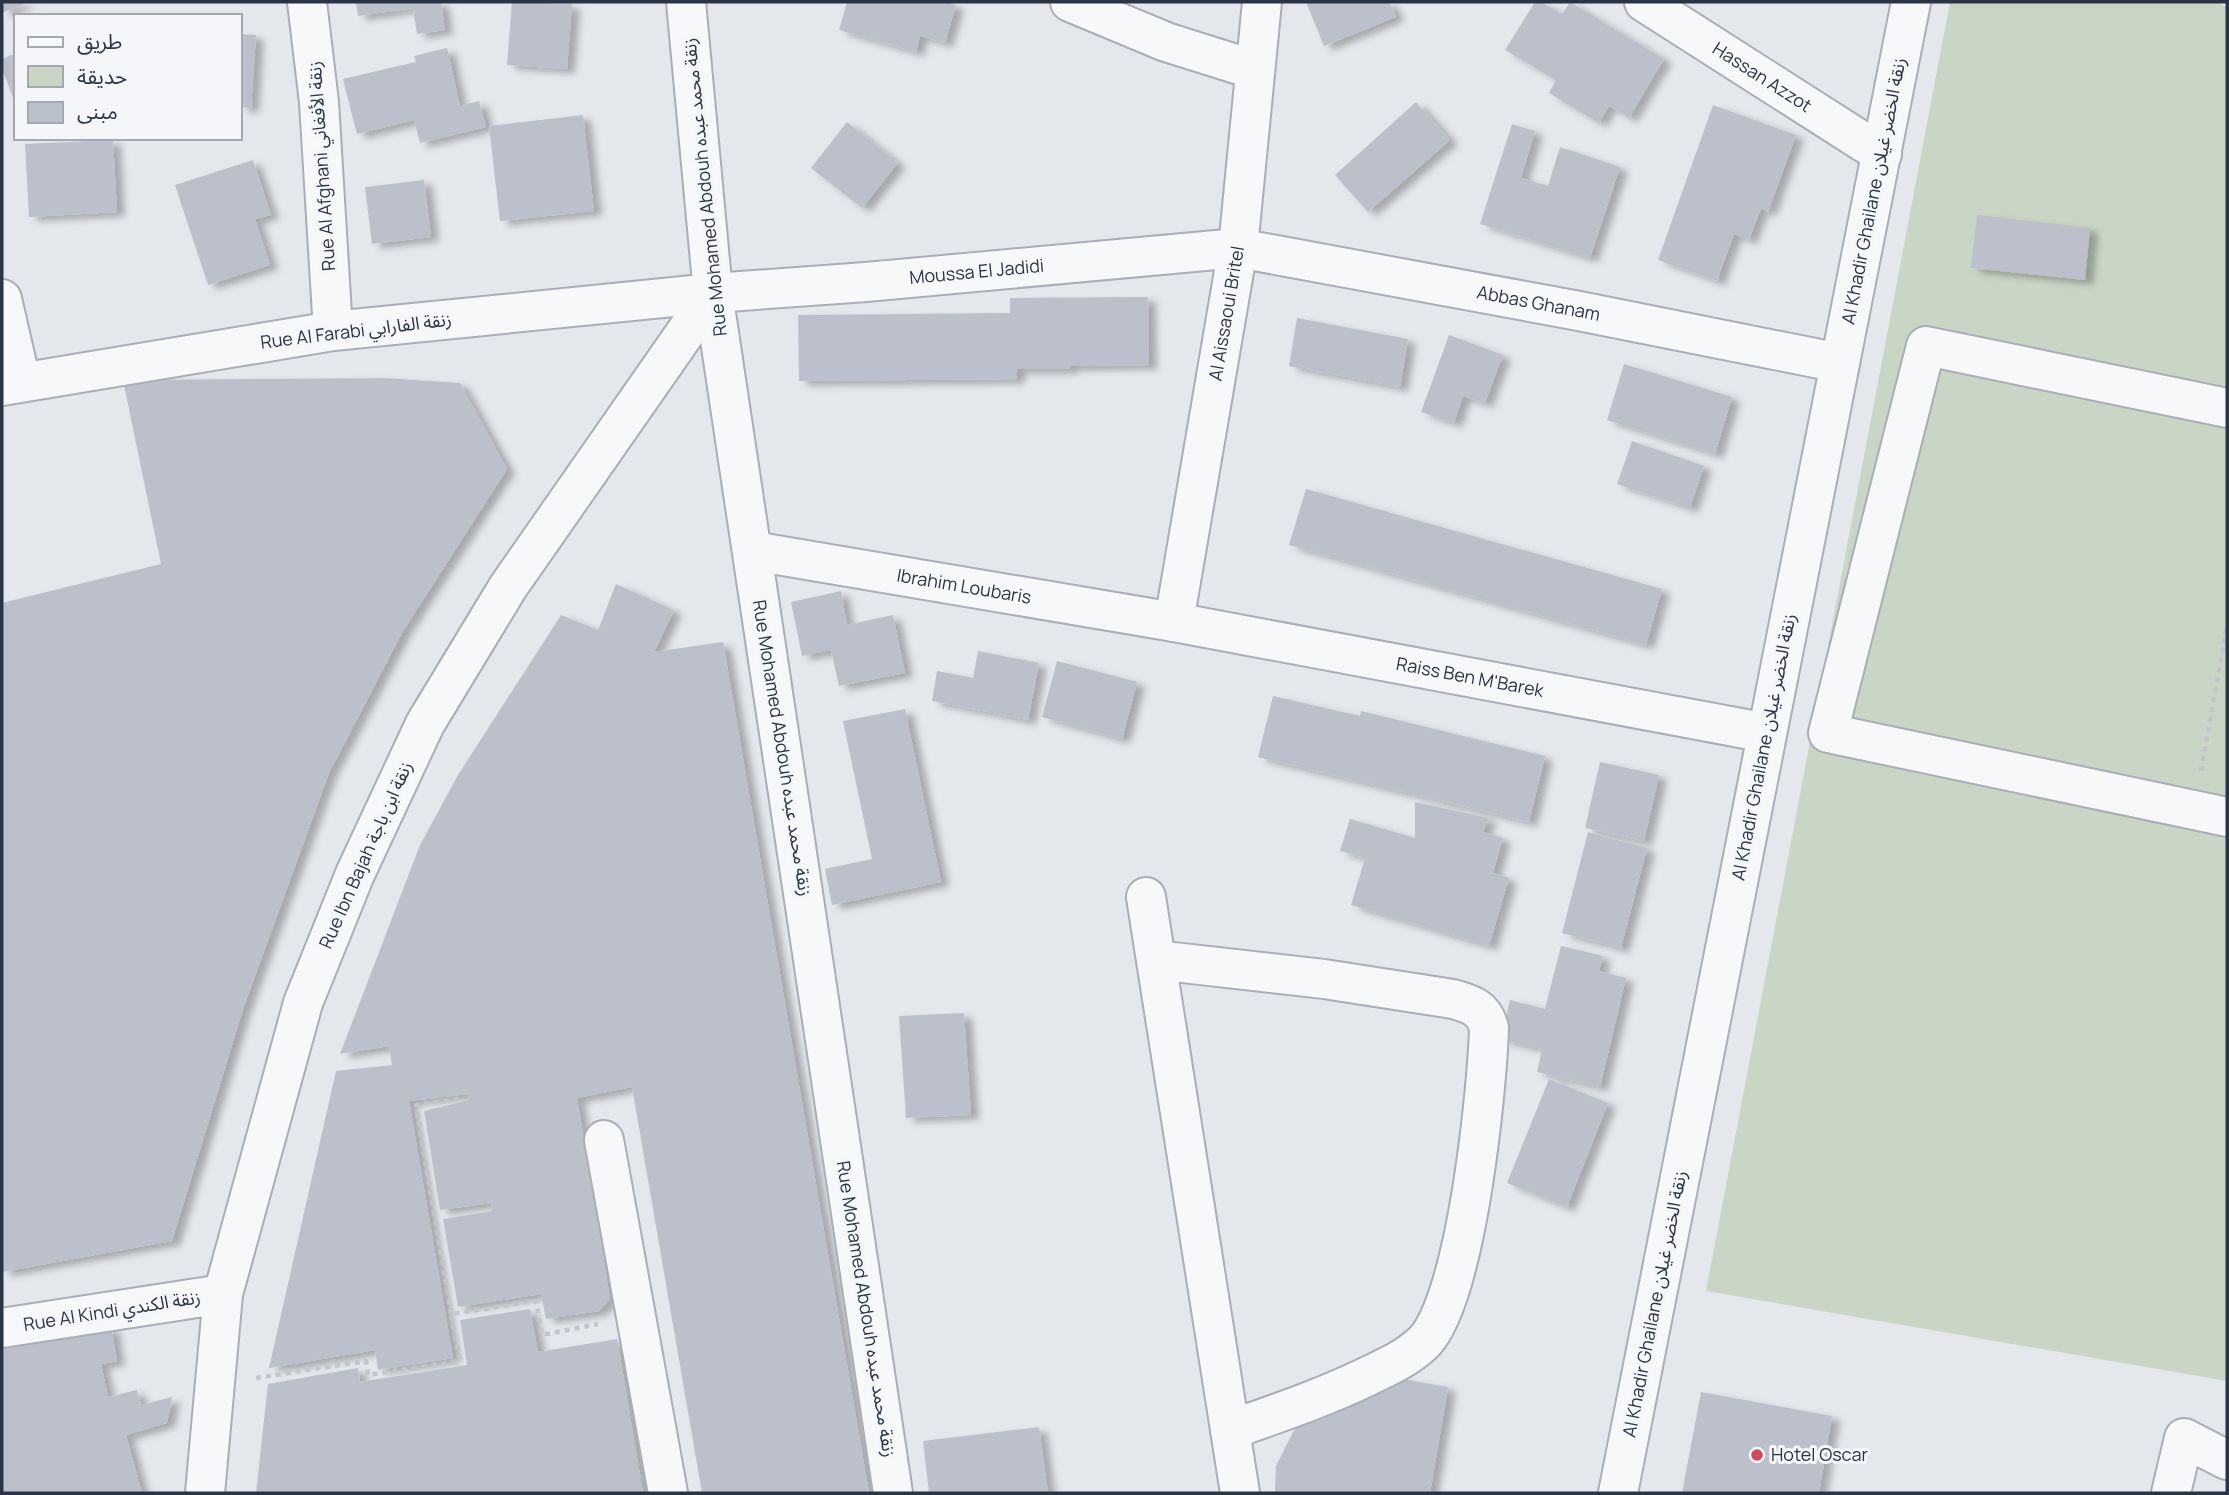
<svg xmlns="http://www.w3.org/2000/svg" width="2229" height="1495" font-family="Manrope,'Noto Sans Arabic',sans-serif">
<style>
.green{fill:#c9d6c5}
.building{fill:#bbc0ca;filter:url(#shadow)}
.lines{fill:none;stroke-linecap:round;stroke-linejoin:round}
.street-casing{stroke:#a9aeb7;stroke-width:42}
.path{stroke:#c2c5cb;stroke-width:4.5;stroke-dasharray:5 5;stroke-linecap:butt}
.street{stroke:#f7f8fa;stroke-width:38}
.poi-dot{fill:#d1495b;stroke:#f4f6f9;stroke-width:2.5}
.labels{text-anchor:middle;stroke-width:6;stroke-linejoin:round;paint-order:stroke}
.street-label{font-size:18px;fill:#2b3445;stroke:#f4f6f9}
.poi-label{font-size:18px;fill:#2b3445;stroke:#f4f6f9;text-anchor:start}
</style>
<defs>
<filter id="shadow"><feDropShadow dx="8" dy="4.5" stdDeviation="3.5" flood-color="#0004"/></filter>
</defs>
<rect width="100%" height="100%" fill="#e4e7ec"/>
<polygon class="green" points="1950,2 2214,2 2227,7 2227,1381 1706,1291"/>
<g class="building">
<polygon points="2,2 29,2 2,13"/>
<polygon points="356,2 441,2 445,30 417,34 413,8 358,16"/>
<polygon points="512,2 572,4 567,69 507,65"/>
<polygon points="847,2 945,2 956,5 945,43 920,36 916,52 839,30"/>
<polygon points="1306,2 1389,2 1396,17 1324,46"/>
<polygon points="1535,2 1541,2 1562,14 1570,2 1664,59 1629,118 1609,106 1599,123 1549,93 1556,80 1505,50"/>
<polygon points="240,34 256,35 251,108 240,107"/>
<polygon points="447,48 460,106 479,101 486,127 420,143 414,120 357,134 343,79 416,62 414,56"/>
<polygon points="16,53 16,105 2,69 2,59"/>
<polygon points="1416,102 1450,140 1368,212 1335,175"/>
<polygon points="1713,105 1796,135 1768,212 1761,208 1749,240 1734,234 1717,281 1658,260"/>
<polygon points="583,115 594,211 500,221 489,126"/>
<polygon points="847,122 898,163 862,208 811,168"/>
<polygon points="1512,124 1535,131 1521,178 1548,186 1560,147 1620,167 1590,258 1480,224"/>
<polygon points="113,140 117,212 29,217 25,144"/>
<polygon points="253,160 271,215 255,219 270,265 208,285 175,185"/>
<polygon points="424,180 431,237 372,244 365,187"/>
<polygon points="1977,215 2090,228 2085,280 1971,268"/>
<polygon points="1148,297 1149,365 1070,366 1070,369 1017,369 1017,379 799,381 798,315 1010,313 1010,298"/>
<polygon points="1297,318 1408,339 1400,387 1289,366"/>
<polygon points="1449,335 1503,355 1485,403 1463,396 1454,423 1421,412"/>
<polygon points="1624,364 1732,397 1715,454 1607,420"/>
<polygon points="384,378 460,383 507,469 403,631 329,773 243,1009 172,1241 2,1272 2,603 161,564 123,380"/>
<polygon points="1632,441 1704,466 1690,508 1617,484"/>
<polygon points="1306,489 1662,589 1646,645 1289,545"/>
<polygon points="616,584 674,610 654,652 723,642 869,1493 702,1493 632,1087 577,1098 610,1299 599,1311 546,1319 541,1294 458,1307 443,1219 492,1211 491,1203 440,1210 424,1111 469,1100 468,1094 409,1101 453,1358 378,1370 375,1350 269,1368 336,1071 392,1065 389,1046 340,1054 420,845 458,775 561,615 598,630"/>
<polygon points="841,591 847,625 893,615 905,673 839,686 831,650 802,656 791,602"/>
<polygon points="978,651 1039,663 1028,720 932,701 937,671 973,678"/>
<polygon points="1057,661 1137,682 1122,739 1042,717"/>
<polygon points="1273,696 1360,716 1361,711 1545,756 1529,822 1258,757"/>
<polygon points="905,709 941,882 832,905 825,869 872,859 843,721"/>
<polygon points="1600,762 1659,775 1644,841 1585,828"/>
<polygon points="1415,802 1489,818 1483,832 1503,838 1493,873 1509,878 1489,946 1351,905 1365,858 1340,851 1350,819 1415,838"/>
<polygon points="1588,832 1647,848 1621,948 1562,933"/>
<polygon points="1561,946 1603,956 1599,971 1626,978 1600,1087 1537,1072 1542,1049 1501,1039 1510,1000 1545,1009"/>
<polygon points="964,1013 971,1115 906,1118 899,1016"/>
<polygon points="1549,1079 1608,1103 1567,1207 1507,1183"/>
<polygon points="530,1309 538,1352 617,1339 643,1493 256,1493 268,1384 358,1368 360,1382 467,1365 460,1320"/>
<polygon points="111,1326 117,1361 101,1364 108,1397 137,1390 141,1405 172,1397 167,1423 126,1435 142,1493 2,1493 2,1347"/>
<polygon points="1379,1375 1448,1387 1430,1493 1275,1493 1276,1466 1294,1430 1318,1402"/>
<polygon points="1701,1392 1832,1416 1819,1493 1682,1493"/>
<polygon points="1039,1427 1048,1493 929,1493 923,1441"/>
</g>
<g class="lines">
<defs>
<g id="street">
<polyline points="307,2 319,102 333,331"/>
<polyline points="686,2 713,293 893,1493"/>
<polyline points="1070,2 1166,42 1255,70"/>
<path id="s1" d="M1644,2l238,152"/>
<polyline points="2,299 21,382"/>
<path id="s2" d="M2,386l331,-55 380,-38 153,-11 372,-34 341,63 261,52"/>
<polyline points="2227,408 1926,346 1828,733 2227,817"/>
<path id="s3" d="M753,551l421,71 593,111"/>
<path id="s4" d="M1174,622l64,-374 24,-246"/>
<polyline points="1146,897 1240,1493"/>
<path d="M1156,960l168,19 129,20c18,5 31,9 36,29 -2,64 -23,274 -66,315 -17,16 -38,25 -59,35 -44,21 -89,36 -134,52"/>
<polyline points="604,1140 668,1493"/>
<polyline points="2,1328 223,1294"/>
<polyline points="205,1493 223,1294 303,1003 355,874 425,724 508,587 713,293"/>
<polyline points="1618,1493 1911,2"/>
<polyline points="2171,1493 2184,1438 2227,1460"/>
</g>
</defs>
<use href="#street" class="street-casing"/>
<g class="path">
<polyline points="2201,771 2227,626"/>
<polyline points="451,1314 416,1105 464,1098"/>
<polyline points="256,1378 366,1361 368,1375 460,1361 451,1314 536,1301 542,1335 598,1324"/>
</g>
<use href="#street" class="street"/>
</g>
<circle class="poi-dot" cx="1757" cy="1455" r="7"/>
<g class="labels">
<g class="street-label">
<text dy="6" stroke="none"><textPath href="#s1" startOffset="140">Hassan Azzot</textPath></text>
<text transform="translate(322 166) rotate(-94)" y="6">Rue Al Afghani زنقة الأفغاني</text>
<text transform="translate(705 187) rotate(-96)" y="6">Rue Mohamed Abdouh زنقة محمد عبده</text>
<text transform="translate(1874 191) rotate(-79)" y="6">Al Khadir Ghailane زنقة الخضر غيلان</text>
<text dy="6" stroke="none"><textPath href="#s2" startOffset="982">Moussa El Jadidi</textPath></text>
<text dy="6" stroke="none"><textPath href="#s2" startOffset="1550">Abbas Ghanam</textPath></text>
<text dy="6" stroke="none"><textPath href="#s4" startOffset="313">Al Aissaoui Britel</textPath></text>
<text transform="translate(356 331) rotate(-7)" y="6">Rue Al Farabi زنقة الفارابي</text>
<text dy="6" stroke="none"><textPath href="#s3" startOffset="214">Ibrahim Loubaris</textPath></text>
<text dy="6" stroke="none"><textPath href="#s3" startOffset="728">Raiss Ben M'Barek</textPath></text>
<text transform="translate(1764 747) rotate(-79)" y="6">Al Khadir Ghailane زنقة الخضر غيلان</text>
<text transform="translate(782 748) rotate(81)" y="6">Rue Mohamed Abdouh زنقة محمد عبده</text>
<text transform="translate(366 855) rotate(-66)" y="6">Rue Ibn Bajah زنقة ابن باجة</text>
<text transform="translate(1655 1304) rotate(-79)" y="6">Al Khadir Ghailane زنقة الخضر غيلان</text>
<text transform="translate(866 1309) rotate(81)" y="6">Rue Mohamed Abdouh زنقة محمد عبده</text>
<text transform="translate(112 1311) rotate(-9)" y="6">Rue Al Kindi زنقة الكندي</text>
</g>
<g class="poi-label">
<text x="1771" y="1461">Hotel Oscar</text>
</g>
</g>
<rect width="2229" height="1495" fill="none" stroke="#2b3445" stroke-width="7"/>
<rect x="14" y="14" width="228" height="126" fill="#f4f6f9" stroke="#a4a8b1" stroke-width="2"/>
<rect x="28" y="37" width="35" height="10" fill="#f7f8fa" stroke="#a4a8b1" stroke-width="2"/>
<text x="77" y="49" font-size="21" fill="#2b3445">طريق</text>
<rect x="28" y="66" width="35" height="21" fill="#c9d6c5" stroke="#a4a8b1" stroke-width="2"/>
<text x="77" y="84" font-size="21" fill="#2b3445">حديقة</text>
<rect x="28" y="102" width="35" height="21" fill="#bbc0ca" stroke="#a4a8b1" stroke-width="2"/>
<text x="77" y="119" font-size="21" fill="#2b3445">مبنى</text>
</svg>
